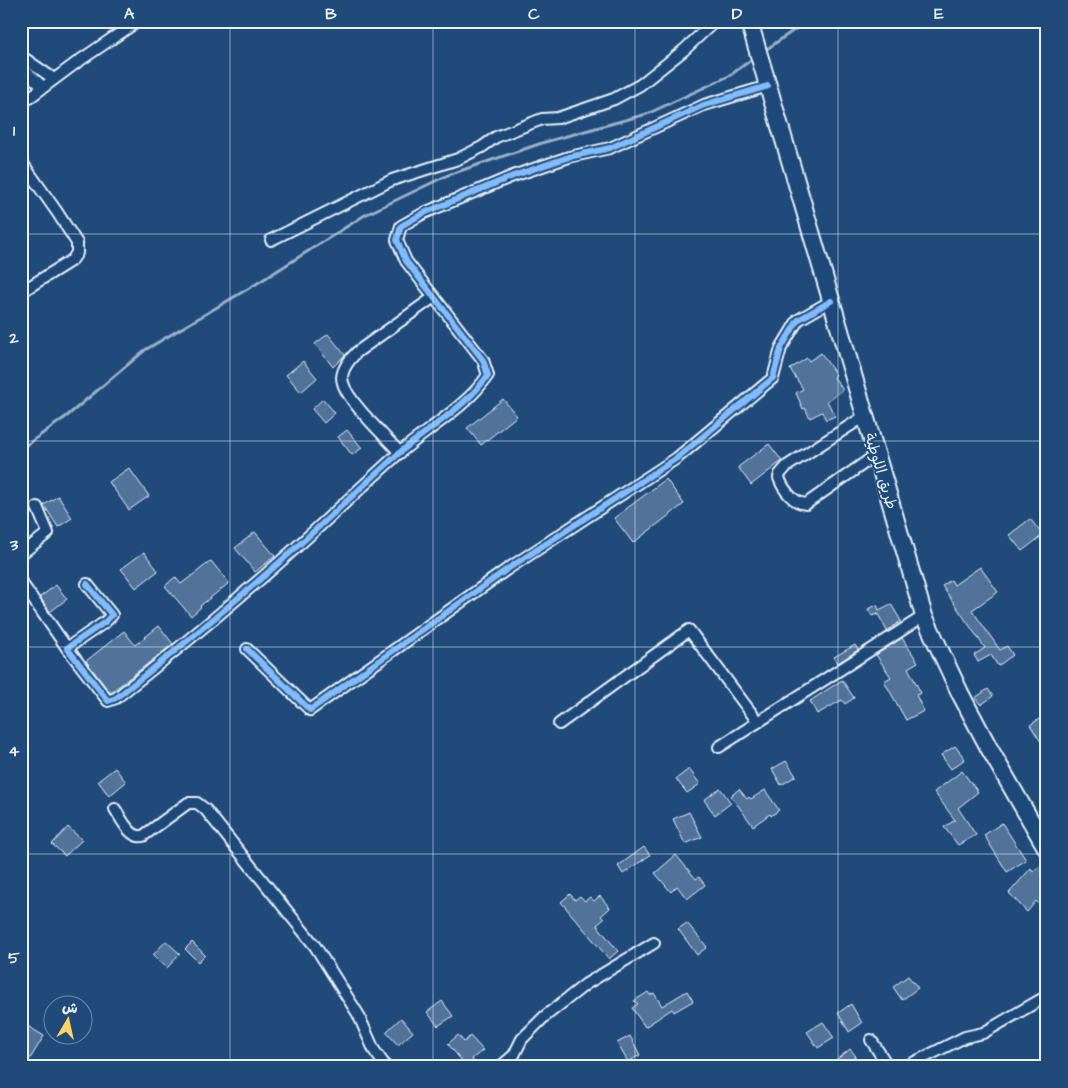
<svg xmlns="http://www.w3.org/2000/svg" width="1068" height="1088" font-family="'Architects Daughter','Playpen Sans Arabic',sans-serif">
<style>
.lines{fill:none;stroke-linecap:round;stroke-linejoin:round}
.stream{stroke:#9ab0c7;stroke-width:3}
.building{fill:#517399;stroke:#e8f1f8}
.minor-casing{stroke:#e8f1f8;stroke-width:14}
.primary-casing{stroke:#e8f1f8;stroke-width:20}
.minor{stroke:#1f4a7a;stroke-width:10}
.primary{stroke:#1f4a7a;stroke-width:16}
.cycleway-casing{stroke:#1f4a7a;stroke-width:9}
.cycleway{stroke:#80bcff;stroke-width:6}
.grid{fill:none;stroke:#e8f1f8;stroke-width:1;stroke-opacity:0.55}
.labels{text-anchor:middle;stroke-width:4;stroke-linejoin:round;paint-order:stroke}
.street-label{font-size:15px;fill:#e8f1f8;stroke:#1f4a7a}
.neatline{fill:none;stroke:#e8f1f8;stroke-width:2}
.grid-label{font-size:16px;text-anchor:middle;font-weight:bold;fill:#e8f1f8}
</style>
<rect width="100%" height="100%" fill="#1f4a7a"/>
<filter id="ink" filterUnits="userSpaceOnUse"><feTurbulence type="fractalNoise" baseFrequency=".02" numOctaves="2"/><feDisplacementMap in="SourceGraphic" scale="10" xChannelSelector="R" yChannelSelector="G"/><feConvolveMatrix kernelMatrix="1 2 1 2 8 2 1 2 1" color-interpolation-filters="sRGB"/></filter>
<g filter="url(#ink)">
<g class="lines">
<g class="stream">
<polyline points="764,51 797,28 810,21"/>
<polyline points="21,449 67,416 145,350 261,281 365,215 448,175 545,142 647,114 729,76 755,57"/>
</g>
</g>
<g class="building">
<polygon points="328,334 345,355 333,367 315,344"/>
<polygon points="821,353 836,375 834,377 843,390 827,401 835,416 826,420 822,412 810,418 805,408 803,409 796,393 803,389 790,369 807,358 809,361"/>
<polygon points="303,361 317,378 301,392 286,375"/>
<polygon points="323,399 335,413 324,423 312,409"/>
<polygon points="503,399 517,416 481,445 467,428"/>
<polygon points="347,430 362,448 352,455 338,437"/>
<polygon points="769,444 782,461 751,485 738,467"/>
<polygon points="129,468 149,496 129,510 109,482"/>
<polygon points="666,479 684,504 633,543 614,518"/>
<polygon points="58,496 72,518 58,527 44,505"/>
<polygon points="1030,519 1043,535 1022,551 1009,535"/>
<polygon points="255,532 275,556 255,572 235,548"/>
<polygon points="144,552 158,571 136,588 121,569"/>
<polygon points="211,561 229,583 200,606 201,607 191,616 165,586 175,577 181,584"/>
<polygon points="980,567 998,592 972,610 1000,650 1007,646 1013,655 998,666 991,655 978,662 974,655 985,648 942,586 951,580 954,585"/>
<polygon points="56,585 67,599 50,612 40,597"/>
<polygon points="891,604 901,621 887,631 878,614 872,616 868,609 877,605 879,610"/>
<polygon points="159,626 173,644 110,693 86,661 124,631 135,645"/>
<polygon points="902,638 918,662 908,668 921,693 916,695 924,711 906,720 884,681 891,677 876,655"/>
<polygon points="855,645 858,650 838,663 834,657"/>
<polygon points="842,680 854,698 845,704 842,700 817,714 810,701"/>
<polygon points="988,689 993,696 981,705 975,698"/>
<polygon points="1047,714 1047,751 1030,725"/>
<polygon points="955,746 965,759 951,769 941,755"/>
<polygon points="786,761 796,776 781,785 772,769"/>
<polygon points="115,768 126,782 109,796 98,781"/>
<polygon points="689,769 700,784 687,793 676,779"/>
<polygon points="962,771 978,792 958,808 976,835 958,845 944,827 955,820 934,792"/>
<polygon points="720,788 731,803 715,815 704,800"/>
<polygon points="739,789 747,799 749,797 751,799 765,790 779,810 771,816 770,814 753,826 731,796"/>
<polygon points="689,812 702,837 685,844 673,819"/>
<polygon points="1002,823 1026,860 1007,872 984,835"/>
<polygon points="68,827 82,840 65,856 52,844"/>
<polygon points="644,847 650,855 623,874 618,866"/>
<polygon points="676,855 696,879 699,877 705,885 687,899 677,886 671,892 655,873"/>
<polygon points="1042,865 1047,873 1047,913 1036,901 1027,912 1009,893 1031,868 1033,871"/>
<polygon points="570,894 575,900 580,896 585,901 590,897 594,901 600,896 610,908 601,916 604,919 597,925 618,951 609,959 561,902"/>
<polygon points="687,923 707,947 697,955 678,929"/>
<polygon points="166,941 180,954 167,968 153,955"/>
<polygon points="192,942 205,955 198,962 185,949"/>
<polygon points="908,976 918,988 902,1000 893,987"/>
<polygon points="687,991 693,1001 674,1012 672,1009 645,1027 632,1008 638,1004 634,1001 648,992 650,995 654,993 662,1006"/>
<polygon points="442,1001 453,1016 438,1026 427,1012"/>
<polygon points="851,1004 862,1023 849,1032 838,1013"/>
<polygon points="401,1018 413,1032 398,1045 386,1032"/>
<polygon points="21,1022 44,1036 28,1062 21,1056"/>
<polygon points="823,1022 834,1038 818,1048 807,1032"/>
<polygon points="458,1035 464,1042 470,1036 483,1050 472,1059 478,1067 467,1067 448,1044"/>
<polygon points="630,1036 640,1055 628,1062 617,1043"/>
<polygon points="850,1049 856,1056 853,1059 858,1067 827,1067"/>
</g>
<g class="lines">
<defs>
<g id="minor">
<polyline points="21,56 54,79"/>
<polyline points="21,67 43,87"/>
<polyline points="21,104 76,63 138,21"/>
<polyline points="21,161 57,212 77,243 77,253 72,260 21,292"/>
<polyline points="271,240 392,180 458,159 482,147 496,137 542,119 558,118 614,99 640,85 684,50 715,21"/>
<path d="M865,416l-78,50 -7,8 -1,4c4,11 14,25 27,26l70,-49"/>
<path d="M400,453c-14,-16 -52,-51 -57,-70 -4,-11 7,-24 14,-31l77,-55"/>
<polyline points="21,554 48,533 37,507"/>
<polyline points="21,582 67,648"/>
<path d="M87,584l25,31 -7,7 -38,26 41,53 8,-3c46,-36 91,-73 135,-111 50,-42 97,-88 146,-132 28,-25 71,-49 91,-80l-5,-15 -77,-99 -9,-21 4,-14 23,-13 89,-37 56,-19 41,-9 94,-43 64,-19"/>
<polyline points="247,649 310,710 506,570 677,458 773,378 781,348 798,320 831,301"/>
<polyline points="559,724 689,630 758,722"/>
<polyline points="719,747 924,616"/>
<path d="M115,809c6,9 15,30 28,27l45,-33h9l8,6 110,137 43,68 16,36 12,17"/>
<polyline points="871,1040 886,1063 893,1067"/>
<polyline points="500,1067 514,1055 522,1039 544,1017 586,984 654,943"/>
<polyline points="905,1067 965,1037 983,1033 1047,996"/>
</g>
<polyline id="primary" points="749,21 924,616 960,693 989,748 1047,849"/>
</defs>
<use href="#minor" class="minor-casing"/>
<use href="#primary" class="primary-casing"/>
<use href="#minor" class="minor"/>
<use href="#primary" class="primary"/>
<defs>
<g id="cycleway">
<path d="M87,584l25,31 -7,7 -38,26 41,53 8,-3c46,-36 91,-73 135,-111 50,-42 97,-88 146,-132 28,-25 71,-49 91,-80l-5,-15 -77,-99 -9,-21 4,-14 23,-13 89,-37 56,-19 41,-9 94,-43 64,-19"/>
<polyline points="247,649 310,710 506,570 677,458 773,378 781,348 798,320 831,301"/>
</g>
</defs>
<use href="#cycleway" class="cycleway-casing"/>
<use href="#cycleway" class="cycleway"/>
</g>
</g>
<path class="grid" d="M230,21v1046M433,21v1046M635,21v1046M838,21v1046M21,234h1026M21,441h1026M21,647h1026M21,854h1026"/>
<g class="labels">
<g class="street-label">
<text transform="translate(881 471) rotate(73)" y="5">طريق اللوطية</text>
</g>
</g>
<rect width="1068" height="1088" fill="none" stroke="#1f4a7a" stroke-width="55"/>
<g transform="translate(68 1020) rotate(9)"><circle r="24" fill="#1f4a7a" stroke="#6f8dac"/>
<path d="M0-4L9 19L0 12L-9 19Z" fill="#ffd166"/>
<text y="-8" font-size="14" font-weight="bold" text-anchor="middle" fill="#e8f1f8">ش</text>
</g>
<rect x="28" y="28" width="1012" height="1032" class="neatline"/>
<g class="grid-label">
<text x="129" y="19">A</text>
<text x="331" y="19">B</text>
<text x="534" y="19">C</text>
<text x="737" y="19">D</text>
<text x="939" y="19">E</text>
<text x="14" y="136">1</text>
<text x="14" y="343">2</text>
<text x="14" y="550">3</text>
<text x="14" y="756">4</text>
<text x="14" y="963">5</text>
</g>
</svg>
